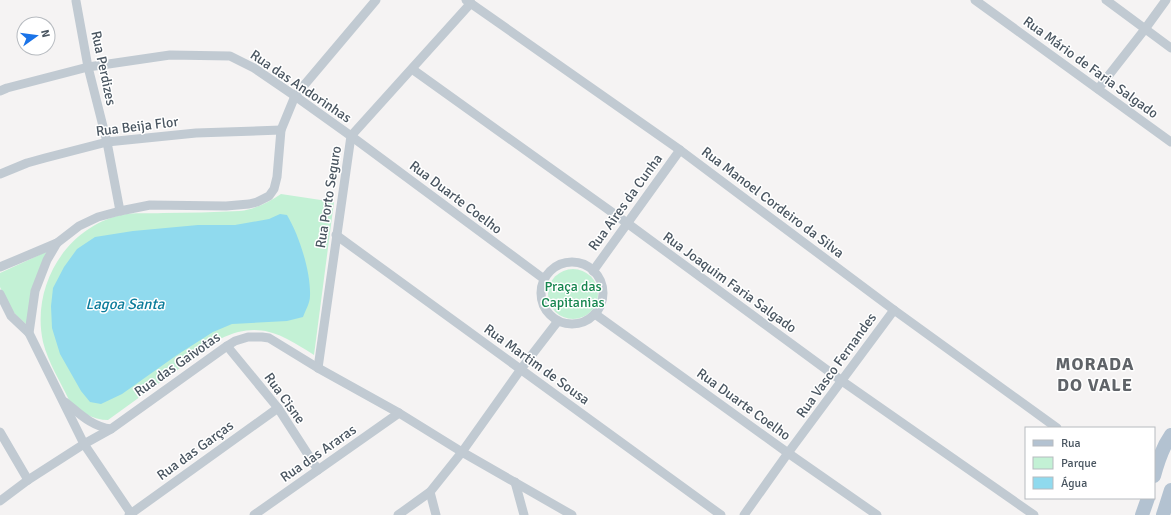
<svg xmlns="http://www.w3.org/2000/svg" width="1171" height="515" font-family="Signika,sans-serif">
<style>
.green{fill:#c3f1d5}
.water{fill:#90daee}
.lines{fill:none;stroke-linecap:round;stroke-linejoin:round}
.minor{stroke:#c1cad2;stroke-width:9}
.primary{stroke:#b3c2d1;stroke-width:14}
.labels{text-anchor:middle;stroke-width:3;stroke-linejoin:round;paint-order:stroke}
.street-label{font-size:14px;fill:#4a5661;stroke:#fff}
.park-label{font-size:14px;fill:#17864f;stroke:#fff}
.water-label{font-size:15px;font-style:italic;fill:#0c7c9b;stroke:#fff}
.district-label{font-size:18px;font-weight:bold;letter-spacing:1px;fill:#5f6368;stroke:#fff}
</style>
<rect width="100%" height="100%" fill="#f5f3f3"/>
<g class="green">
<path d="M281,194l53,8 -20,153c-33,-21 -55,-35 -94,-16l-112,81c-15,0 -29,-8 -39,-20 -9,-19 -21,-38 -26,-58 -12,-55 22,-114 78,-127 14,-3 28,-1 42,-2 26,0 51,-1 77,-2 15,-2 28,-8 41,-17z"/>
<polygon points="48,251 27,325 16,315 9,307 0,287 0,273"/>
<circle cx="573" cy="294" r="25"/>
</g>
<path class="water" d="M280,214l7,1c12,20 24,57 23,81 0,7 -5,15 -7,21l-16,4 -55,3 -19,8 -36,23 -55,39 -21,10 -11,-2 -9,-11 -21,-37 -8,-26 -1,-22 2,-18 11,-21 13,-18 18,-12 38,-6 65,-6h37l34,-6z"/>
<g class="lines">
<g class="minor">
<polyline points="466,0 680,150 894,310 1057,428"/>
<polyline points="975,0 1171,142"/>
<polyline points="1106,0 1171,48"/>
<polyline points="76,1 88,67 107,142 120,211"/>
<polyline points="412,69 627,223 842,381 1034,515"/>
<polyline points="1098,89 1145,29 1166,0"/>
<polyline points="0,91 7,88 88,67 170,55 230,56 254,68 295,96 351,136 544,279"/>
<polyline points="0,174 27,163 45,158 107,142 196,133 281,130"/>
<polyline points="336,235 721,515"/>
<circle cx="572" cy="293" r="31"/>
<polyline points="0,267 57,243"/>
<polyline points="593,271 680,150"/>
<polyline points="0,294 11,316 29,333"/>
<polyline points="595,314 788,453 877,515"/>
<polyline points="227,346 278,408 318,470"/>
<polyline points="318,368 351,136 471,3"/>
<path d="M65,402c15,12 26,24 46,27"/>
<polyline points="0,432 28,480"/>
<polyline points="515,482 524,515"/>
<polyline points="430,492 436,515"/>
<polyline points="0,501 28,480 84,444 111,429 227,346 235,341 248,337 262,337 269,338 318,368 399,413 462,452 572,515"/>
<polyline points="129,515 278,408"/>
<polyline points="132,515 84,444 29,333 35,291 47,260 57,243 79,226 98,217 120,211 150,205 226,206 249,204 257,202 269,196 274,189 277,177 281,130 295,96 376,0"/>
<polyline points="254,515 399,413"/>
<polyline points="398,515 430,492 462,452 521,369 558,321"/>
<polyline points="744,515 788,453 894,310"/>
</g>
<g class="primary">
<path d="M1154,476c4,-15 8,-28 17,-41"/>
<polyline points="1142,515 1148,498"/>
<polyline points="1163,515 1171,490"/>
</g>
</g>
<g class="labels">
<g class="street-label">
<text transform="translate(1091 67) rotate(36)" y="5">Rua Mário de Faria Salgado</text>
<text transform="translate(104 68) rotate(78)" y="5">Rua Perdizes</text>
<text transform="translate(301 86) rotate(34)" y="5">Rua das Andorinhas</text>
<text transform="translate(137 126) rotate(-7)" y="5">Rua Beija Flor</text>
<text transform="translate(328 197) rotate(-81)" y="5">Rua Porto Seguro</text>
<text transform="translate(456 197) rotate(37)" y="5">Rua Duarte Coelho</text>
<text transform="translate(625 202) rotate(-54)" y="5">Rua Aires da Cunha</text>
<text transform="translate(773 202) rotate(37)" y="5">Rua Manoel Cordeiro da Silva</text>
<text transform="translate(730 282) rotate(36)" y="5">Rua Joaquim Faria Salgado</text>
<text transform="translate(177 364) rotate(-35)" y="5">Rua das Gaivotas</text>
<text transform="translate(537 364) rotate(36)" y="5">Rua Martim de Sousa</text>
<text transform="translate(836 365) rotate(-54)" y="5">Rua Vasco Fernandes</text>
<text transform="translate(285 398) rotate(54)" y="5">Rua Cisne</text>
<text transform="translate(744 404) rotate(36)" y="5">Rua Duarte Coelho</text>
<text transform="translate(195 450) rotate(-36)" y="5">Rua das Garças</text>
<text transform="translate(318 453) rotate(-35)" y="5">Rua das Araras</text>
</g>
<g class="park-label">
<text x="573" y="291">Praça das<tspan x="573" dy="16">Capitanias</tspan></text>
</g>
<g class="water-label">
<text x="125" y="309">Lagoa Santa</text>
</g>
<g class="district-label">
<text x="1095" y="370">MORADA<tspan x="1095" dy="21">DO VALE</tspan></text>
</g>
</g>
<rect x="1025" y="427" width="130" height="72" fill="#ffffff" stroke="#b7bbc0"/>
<rect x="1033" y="440" width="20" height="6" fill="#b3c2d1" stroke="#b7bbc0"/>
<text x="1061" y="447" font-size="12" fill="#4a5661">Rua</text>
<rect x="1033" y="457" width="20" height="12" fill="#c3f1d5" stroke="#b7bbc0"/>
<text x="1061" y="467" font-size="12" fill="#4a5661">Parque</text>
<rect x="1033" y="477" width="20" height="12" fill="#90daee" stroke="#b7bbc0"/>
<text x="1061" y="487" font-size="12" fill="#4a5661">Água</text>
<g transform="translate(36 36) rotate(76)"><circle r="19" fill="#ffffff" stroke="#b7bbc0"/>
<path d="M0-3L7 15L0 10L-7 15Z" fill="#1a73e8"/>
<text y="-6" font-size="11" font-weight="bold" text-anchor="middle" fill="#4a5661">N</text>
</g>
</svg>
